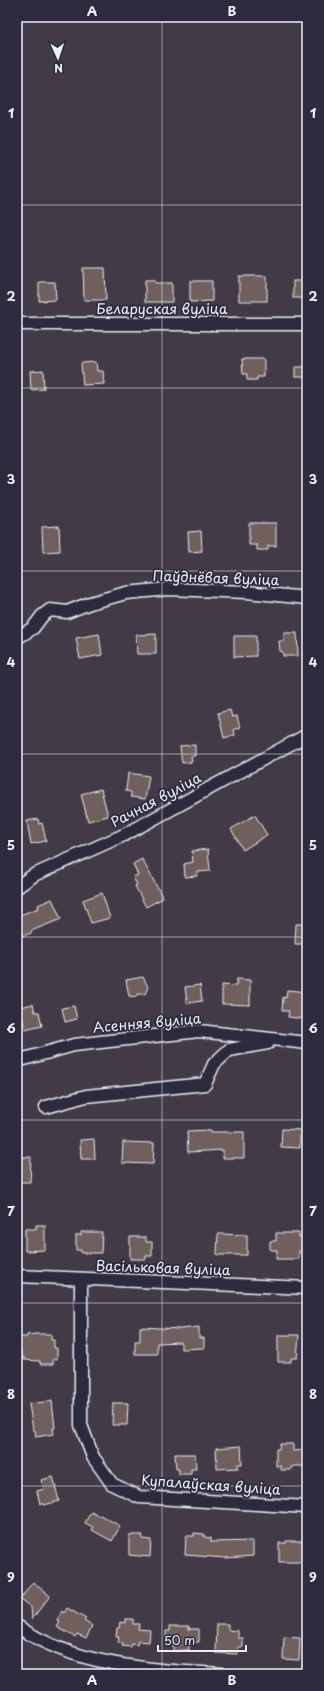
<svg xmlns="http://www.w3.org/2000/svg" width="324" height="1691" font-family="'Playpen Sans',sans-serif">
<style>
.building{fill:#6f5e5c;stroke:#e8f1f8}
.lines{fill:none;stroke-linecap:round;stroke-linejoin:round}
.minor-casing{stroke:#e8f1f8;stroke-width:15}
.minor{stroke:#2f2a3d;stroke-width:12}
.grid{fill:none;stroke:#e8f1f8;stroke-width:1;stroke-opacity:0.55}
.labels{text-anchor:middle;stroke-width:3.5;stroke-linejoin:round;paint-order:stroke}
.street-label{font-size:14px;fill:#e8f1f8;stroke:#2f2a3d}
.neatline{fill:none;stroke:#e8f1f8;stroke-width:1.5}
.grid-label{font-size:13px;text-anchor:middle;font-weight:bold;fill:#e8f1f8}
</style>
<rect width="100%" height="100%" fill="#423a46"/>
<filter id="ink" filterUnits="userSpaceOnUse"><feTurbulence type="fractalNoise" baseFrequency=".025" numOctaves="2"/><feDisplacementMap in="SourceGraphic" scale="8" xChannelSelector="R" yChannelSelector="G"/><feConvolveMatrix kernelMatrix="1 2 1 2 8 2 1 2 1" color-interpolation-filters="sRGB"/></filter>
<g filter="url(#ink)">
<g class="building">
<polygon points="83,268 105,268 106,300 84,300"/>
<rect x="239" y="276" width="28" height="25"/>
<polygon points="145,280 155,280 155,283 172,283 172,302 145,302"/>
<polygon points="190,281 212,281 212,301 190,302"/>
<rect x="293" y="281" width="14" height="17"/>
<polygon points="39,282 55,282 56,300 39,301"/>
<polygon points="242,359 264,359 264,377 257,377 257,380 247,380 247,374 243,374"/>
<polygon points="96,362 97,371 103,371 104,384 83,385 81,363"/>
<rect x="295" y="367" width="12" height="10"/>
<polygon points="43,370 44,389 31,390 30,371"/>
<polygon points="249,523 276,523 276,546 268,546 268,550 257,550 257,545 249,545"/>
<polygon points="59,526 60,551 43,552 42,527"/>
<polygon points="201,531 202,551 189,552 188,532"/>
<polygon points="284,633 297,633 298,656 283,656 283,652 280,651 279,641 284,641"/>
<polygon points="99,634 102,655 80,659 76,638"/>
<polygon points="156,634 156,654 137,654 136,635"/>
<polygon points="234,636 256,636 256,656 234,657"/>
<polygon points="230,710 232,717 237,716 240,728 234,729 235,735 224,738 218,713"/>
<polygon points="195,745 195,756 191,756 192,762 182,763 180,746"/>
<polygon points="128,773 149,776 145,799 131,797 131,792 126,791"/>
<polygon points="101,789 108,816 88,821 81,794"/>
<polygon points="255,815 267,835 243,850 231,829"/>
<polygon points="38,819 39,824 42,823 46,841 31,844 27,821"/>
<polygon points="208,849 210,871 197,872 197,876 185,877 184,864 193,862 192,851"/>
<polygon points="142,859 163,898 146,907 135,886 137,885 133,877 138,875 133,864"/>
<polygon points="102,893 110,918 91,923 83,900"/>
<polygon points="52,899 61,919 31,931 32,933 17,937 17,916 39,908 38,905"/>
<polygon points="296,924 307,924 307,944 295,944"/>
<polygon points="143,977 148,987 145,994 138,994 135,997 129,996 126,980"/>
<polygon points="237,979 250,980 250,1005 222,1004 222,985 236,986"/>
<polygon points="200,985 202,1001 187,1003 185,987"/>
<polygon points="287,990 307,992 307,1015 305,1019 288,1017 289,1011 282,1011 283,997 286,998"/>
<polygon points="33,1004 35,1012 39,1012 42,1026 25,1030 20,1007"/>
<polygon points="74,1006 77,1019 65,1022 62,1008"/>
<polygon points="282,1129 300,1130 300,1148 281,1147"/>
<polygon points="211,1130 211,1132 244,1132 244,1158 223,1158 223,1150 188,1152 187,1131"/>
<polygon points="94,1139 95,1159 81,1159 80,1140"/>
<polygon points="123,1142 154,1143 153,1164 122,1163"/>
<polygon points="17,1157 31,1157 30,1182 17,1182"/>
<polygon points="36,1225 45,1225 45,1250 25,1251 25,1229 36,1229"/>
<polygon points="81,1232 102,1232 101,1253 81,1253 81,1250 76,1250 76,1235 81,1235"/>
<polygon points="276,1233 299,1233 299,1237 305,1237 305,1252 299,1251 299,1259 276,1259 277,1250 270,1250 270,1241 276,1241"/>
<polygon points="218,1234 247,1235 247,1255 217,1255"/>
<polygon points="130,1237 146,1237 146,1242 152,1242 152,1256 146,1256 146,1259 130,1259"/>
<polygon points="140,1327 180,1329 199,1327 199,1338 204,1338 204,1348 181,1349 181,1342 157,1343 157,1354 135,1354 135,1341 140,1341"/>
<polygon points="35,1334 51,1334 51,1340 54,1340 54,1348 57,1348 57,1359 53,1359 53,1364 40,1364 40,1361 24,1360 24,1357 21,1357 21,1351 17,1351 18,1337 27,1337 27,1335"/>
<polygon points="278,1335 299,1335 297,1358 291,1358 291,1362 278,1362"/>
<polygon points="52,1401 55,1428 53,1428 54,1434 36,1437 35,1430 33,1430 29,1404"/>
<polygon points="113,1403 128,1403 127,1425 112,1425"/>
<polygon points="280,1444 293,1444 293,1451 307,1450 307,1466 295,1466 291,1467 291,1470 281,1470 281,1466 276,1466 276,1449 279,1449"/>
<polygon points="241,1446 242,1464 238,1464 238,1468 217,1469 216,1448"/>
<polygon points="175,1454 195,1454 196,1469 191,1469 191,1474 179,1474 179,1469 176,1469"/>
<polygon points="53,1477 59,1501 44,1505 43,1503 40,1504 37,1491 44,1489 41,1480"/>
<polygon points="91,1512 99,1516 100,1515 120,1526 112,1541 92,1530 93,1527 85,1523"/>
<polygon points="194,1533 204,1534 204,1537 211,1538 211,1542 253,1541 253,1556 226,1558 185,1555 186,1536 194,1536"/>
<polygon points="129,1535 143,1535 142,1539 151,1540 150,1557 129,1555"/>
<polygon points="286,1541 305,1541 305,1562 279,1562 279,1543 286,1543"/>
<polygon points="33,1582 50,1596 32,1619 31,1607 20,1599"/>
<polygon points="67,1608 86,1619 84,1621 92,1626 86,1638 77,1634 75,1637 57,1627 60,1622 57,1621 62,1611 64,1613"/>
<polygon points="125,1619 133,1619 133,1624 139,1624 138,1629 150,1630 149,1642 138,1641 137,1645 132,1644 131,1647 122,1646 123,1643 118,1643 119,1637 116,1637 117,1628 119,1628 120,1622 125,1623"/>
<polygon points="217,1624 228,1624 228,1630 238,1631 238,1638 243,1638 243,1647 238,1647 238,1654 216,1653"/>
<polygon points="170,1626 189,1626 189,1629 199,1629 199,1642 189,1642 189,1650 173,1651 173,1641 166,1641 166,1631 170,1631"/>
<polygon points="284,1637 300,1638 299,1660 283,1659"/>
</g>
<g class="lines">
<defs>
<g id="minor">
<polyline points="17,324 307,324"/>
<polyline points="17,638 33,628 42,616 50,610 67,612 90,603 126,593 168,589 247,592 307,598"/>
<polyline points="17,887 34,875 124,835 307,735"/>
<polyline points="17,1061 74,1045 199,1031 307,1043"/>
<polyline points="46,1107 86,1096 205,1084 214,1064 229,1050 268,1043"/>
<polyline points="17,1276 307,1288"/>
<polyline points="81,1280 81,1425 93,1457 112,1484 139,1497 307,1507"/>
<path d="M17,1626c59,41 135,44 205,48"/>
</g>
</defs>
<use href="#minor" class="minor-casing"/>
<use href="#minor" class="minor"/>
</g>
</g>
<path class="grid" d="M162,17v1657M17,205h290M17,388h290M17,571h290M17,754h290M17,937h290M17,1120h290M17,1303h290M17,1486h290"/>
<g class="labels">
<g class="street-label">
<text x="162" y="314">Беларуская вуліца</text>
<text transform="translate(216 578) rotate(2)" y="5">Паўднёвая вуліца</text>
<text transform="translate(156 800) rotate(-28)" y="5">Рачная вуліца</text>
<text transform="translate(147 1023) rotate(-5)" y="5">Асенняя вуліца</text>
<text transform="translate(163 1268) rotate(2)" y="5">Васільковая вуліца</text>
<text transform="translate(211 1485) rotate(4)" y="5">Купалаўская вуліца</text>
</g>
</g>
<rect width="324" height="1691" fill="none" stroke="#2f2a3d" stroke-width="44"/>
<g transform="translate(58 58) rotate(177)" stroke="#2f2a3d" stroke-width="3" paint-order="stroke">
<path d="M0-3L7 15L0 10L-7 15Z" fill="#e8f1f8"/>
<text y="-6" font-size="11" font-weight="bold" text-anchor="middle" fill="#e8f1f8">N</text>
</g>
<path d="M158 1645v6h88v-6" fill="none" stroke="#e8f1f8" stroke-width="2"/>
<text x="164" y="1645" font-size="12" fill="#e8f1f8" stroke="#2f2a3d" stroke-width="3" paint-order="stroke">50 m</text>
<rect x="22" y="22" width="280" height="1647" class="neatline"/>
<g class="grid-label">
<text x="92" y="16">A</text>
<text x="232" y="16">B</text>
<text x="11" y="118">1</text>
<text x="313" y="118">1</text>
<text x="11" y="301">2</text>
<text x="313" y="301">2</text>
<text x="11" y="484">3</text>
<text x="313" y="484">3</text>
<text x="11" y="667">4</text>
<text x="313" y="667">4</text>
<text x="11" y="850">5</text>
<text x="313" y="850">5</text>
<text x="11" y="1033">6</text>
<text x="313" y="1033">6</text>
<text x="11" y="1216">7</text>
<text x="313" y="1216">7</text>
<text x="11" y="1399">8</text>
<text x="313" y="1399">8</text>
<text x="11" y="1582">9</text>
<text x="313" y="1582">9</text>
<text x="92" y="1685">A</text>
<text x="232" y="1685">B</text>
</g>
</svg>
